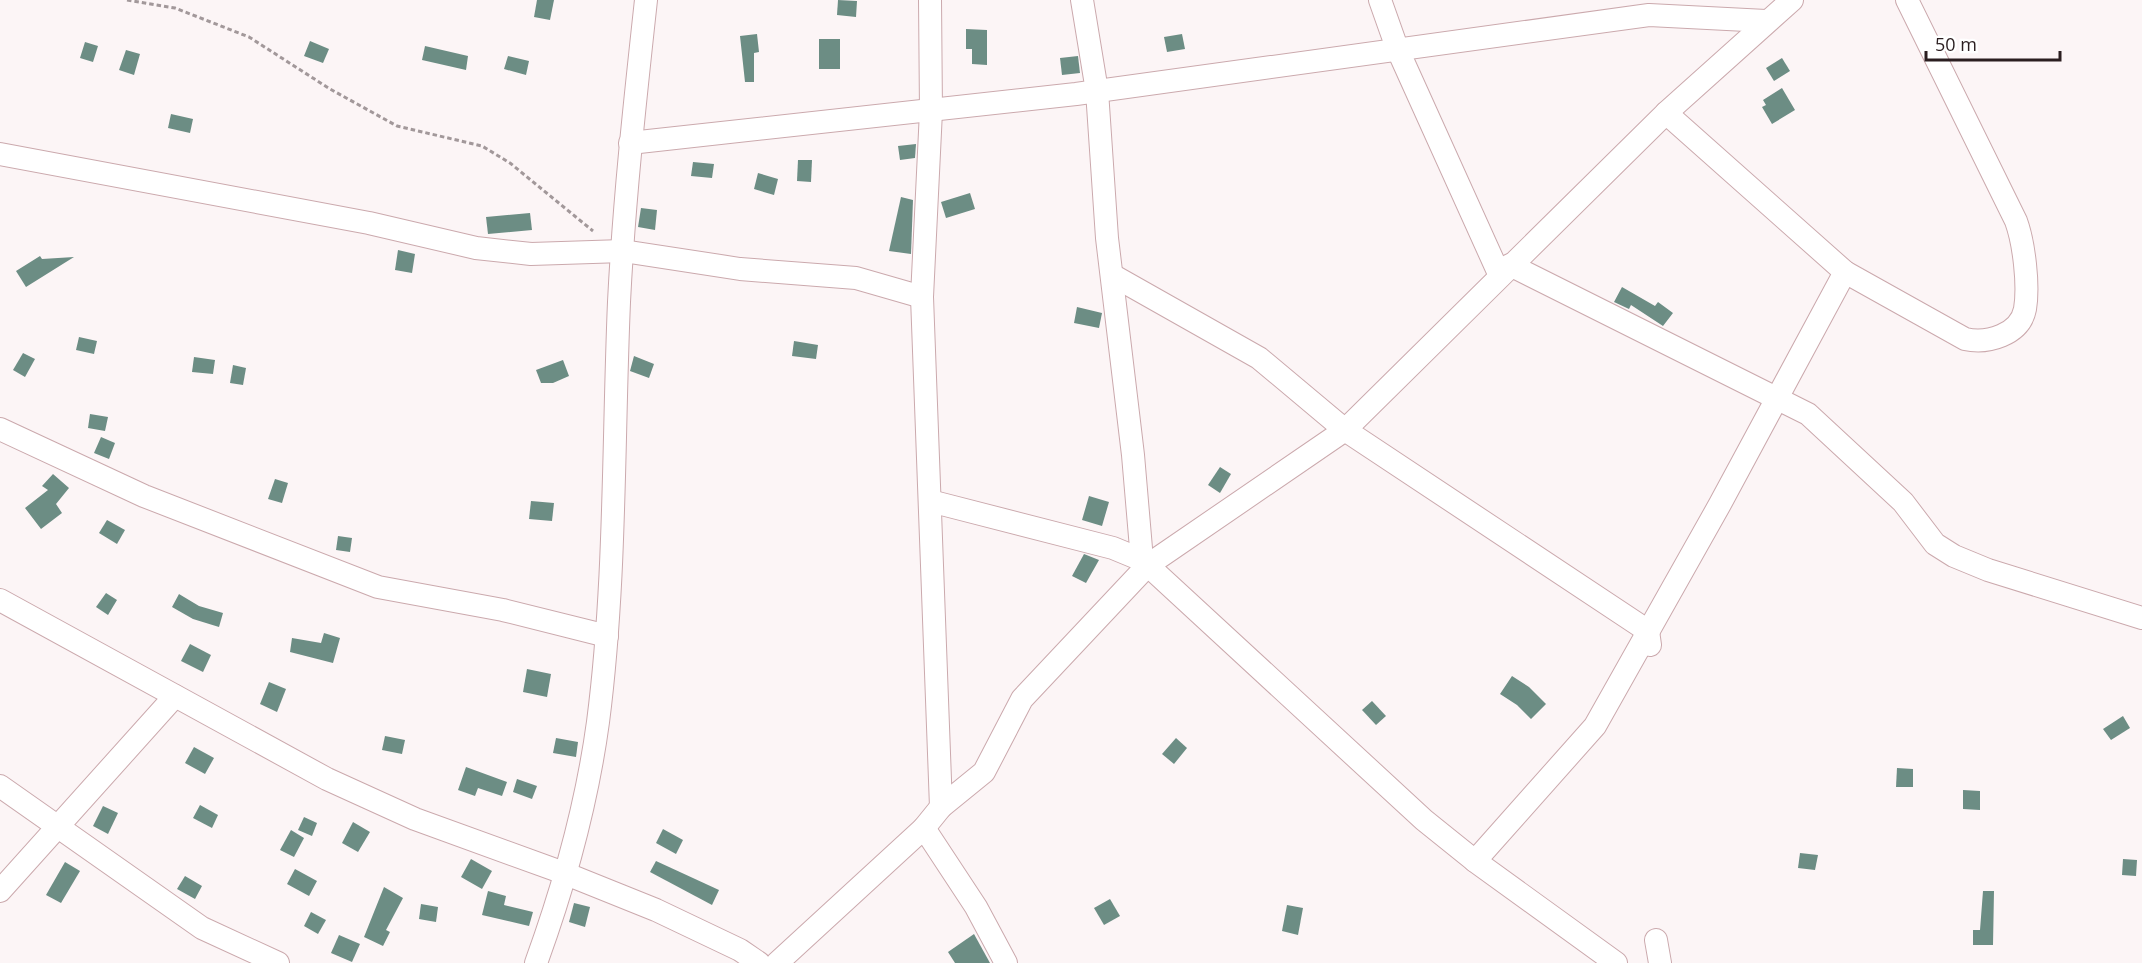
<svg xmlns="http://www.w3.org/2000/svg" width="2142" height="963" font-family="'Open Sans',sans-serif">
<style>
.building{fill:#6c8d84}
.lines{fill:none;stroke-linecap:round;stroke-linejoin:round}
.minor-casing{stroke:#cba9ad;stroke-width:24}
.path{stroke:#a2989a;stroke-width:3;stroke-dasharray:4.5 3;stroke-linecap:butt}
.minor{stroke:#fff;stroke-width:22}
</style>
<rect width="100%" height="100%" fill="#fcf5f6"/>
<g class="building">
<polygon points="537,0 554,0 550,20 534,17"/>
<polygon points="838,0 857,1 856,17 837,15"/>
<polygon points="966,29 987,30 987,65 972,64 972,49 966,49"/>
<polygon points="757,34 759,52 754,53 754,82 745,82 740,36"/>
<polygon points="1182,34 1185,49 1167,52 1164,37"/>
<rect x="819" y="39" width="21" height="30"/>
<polygon points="310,41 329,49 323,63 304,56"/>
<polygon points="85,42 98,46 93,62 80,58"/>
<polygon points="425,46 468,56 466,70 422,60"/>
<polygon points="126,50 140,54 134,75 119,70"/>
<polygon points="508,56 529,61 526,75 504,69"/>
<polygon points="1078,56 1080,73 1062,75 1060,58"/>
<polygon points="1782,58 1790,71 1774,81 1766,68"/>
<polygon points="1782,88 1795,110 1772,124 1762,107 1766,105 1763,100"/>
<polygon points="171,114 193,119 190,133 168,128"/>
<polygon points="916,144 915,158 900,160 898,146"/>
<polygon points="798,160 812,160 811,182 797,181"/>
<polygon points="693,162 714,164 712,178 691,176"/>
<polygon points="758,173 778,179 774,195 754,189"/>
<polygon points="970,193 975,209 946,218 941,202"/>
<polygon points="901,197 913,200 911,254 889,251"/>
<polygon points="641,208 657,210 655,230 638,227"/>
<polygon points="530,213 532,230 488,234 486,217"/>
<polygon points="398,250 415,254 412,273 395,270"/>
<polygon points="40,256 42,259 74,257 26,287 16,271"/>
<polygon points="1622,287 1655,306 1658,302 1673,313 1663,326 1631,305 1629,309 1614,302"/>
<polygon points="1077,307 1102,313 1099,328 1074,323"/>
<polygon points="79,337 97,341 94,354 76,350"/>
<polygon points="794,341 818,345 816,359 792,356"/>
<polygon points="23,353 35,359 25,377 13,370"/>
<polygon points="634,356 654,364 649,378 630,371"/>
<polygon points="194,357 215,360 213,374 192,372"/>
<polygon points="563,360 569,376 553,383 541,383 536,370"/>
<polygon points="233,365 246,368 243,385 230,383"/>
<polygon points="90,414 108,417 105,431 88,428"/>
<polygon points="101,437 115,443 109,459 94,453"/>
<polygon points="1220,467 1231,474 1220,493 1208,485"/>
<polygon points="53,474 69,488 56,504 62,513 41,529 25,508 48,490 42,486"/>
<polygon points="275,479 288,483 282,503 268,499"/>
<polygon points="1089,496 1109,502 1102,526 1082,520"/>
<polygon points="531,501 554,503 552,521 529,519"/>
<polygon points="107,520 125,530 117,544 99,533"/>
<polygon points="338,536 352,538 350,552 336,550"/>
<polygon points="1084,554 1099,560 1086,583 1072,576"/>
<polygon points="106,593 117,600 108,615 96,607"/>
<polygon points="179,594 199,606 223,613 219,627 193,619 172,607"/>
<polygon points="324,633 340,638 333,663 290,652 292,638 321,643"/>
<polygon points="190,644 211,655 203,672 181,661"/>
<polygon points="527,669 551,674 547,697 523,692"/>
<polygon points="1512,676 1529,687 1546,704 1531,719 1517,705 1500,694"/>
<polygon points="269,682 286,689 277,712 260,704"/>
<polygon points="1372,701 1386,716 1376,725 1362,710"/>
<polygon points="2123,716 2130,728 2111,740 2103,729"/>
<polygon points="385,736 405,740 402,754 382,750"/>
<polygon points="556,738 578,742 576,757 553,753"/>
<polygon points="1176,738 1187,748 1174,764 1162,754"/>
<polygon points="194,747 214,758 205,774 185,763"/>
<polygon points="466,767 507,782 502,796 478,788 475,796 458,790"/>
<polygon points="1897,768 1913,769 1913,787 1896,787"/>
<polygon points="517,779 537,786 532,799 513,792"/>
<polygon points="1963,790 1980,791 1980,810 1963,809"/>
<polygon points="200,805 218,815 212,828 193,818"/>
<polygon points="103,806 118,813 108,834 93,826"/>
<polygon points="304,817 317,823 312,836 298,830"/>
<polygon points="353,822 370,832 358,852 342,843"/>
<polygon points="663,829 683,840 676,854 656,843"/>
<polygon points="291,830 304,838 294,857 280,850"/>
<polygon points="1800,853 1818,855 1815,870 1798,868"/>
<polygon points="471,859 492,871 482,889 461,877"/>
<polygon points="2123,859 2137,860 2136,876 2122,875"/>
<polygon points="656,861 719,890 712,905 650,872"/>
<polygon points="65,862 80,871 61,903 46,895"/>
<polygon points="295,869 317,881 309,896 287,884"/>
<polygon points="185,876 202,886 195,899 177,889"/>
<polygon points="384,887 403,898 386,930 390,932 383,946 364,937"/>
<polygon points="488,891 506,896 504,905 533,912 529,926 482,915"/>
<polygon points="1983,891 1994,891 1993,945 1973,945 1973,930 1980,930"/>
<polygon points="1110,899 1120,916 1104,925 1094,908"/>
<polygon points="574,903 590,907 585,927 569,922"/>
<polygon points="421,904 438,907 436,922 419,919"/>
<polygon points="1287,905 1303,908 1298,935 1282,931"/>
<polygon points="311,912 326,920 318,934 304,926"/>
<polygon points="974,934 990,963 955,963 948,952"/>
<polygon points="339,935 360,944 352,962 331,953"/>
</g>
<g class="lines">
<defs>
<g id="minor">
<polyline points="930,0 931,111 922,297 941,807"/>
<polyline points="1082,0 1097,91 1107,238 1133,455 1142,560"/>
<polyline points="1380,0 1397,48 1500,276"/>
<path d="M1666,113l179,159 120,67c22,5 55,-4 60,-30 4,-24 -1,-66 -9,-88l-109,-221"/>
<polyline points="630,143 1076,94 1649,15 1766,21"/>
<polyline points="0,154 369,223 476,248 531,254 623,251 740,269 856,278 922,297"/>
<polyline points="1510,265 1808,414 1903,502 1935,544 1954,556 1988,570 2142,618"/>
<polyline points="1112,275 1259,358 1345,430 1648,631 1650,645"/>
<polyline points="0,429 144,496 378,587 503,610 607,636"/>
<polyline points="930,501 1113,548 1142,560 1424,820 1475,861 1616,963"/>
<polyline points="0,600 327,779 415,819 564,873 656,910 740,950 759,963"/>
<polyline points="0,786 202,928 278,963"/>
<polyline points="924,828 976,907 1006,963"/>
<polyline points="1475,861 1595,726 1720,504 1845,272"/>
<polyline points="0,891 175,696"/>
<polyline points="1656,940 1660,963"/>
<path d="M536,963c28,-77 51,-160 62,-241 18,-139 15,-280 21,-420 5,-101 16,-201 27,-302"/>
<polyline points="777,963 924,828 941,807 984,772 1022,699 1148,565 1345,430 1666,113 1792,0"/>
</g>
</defs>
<use href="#minor" class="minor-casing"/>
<polyline class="path" points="127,0 175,8 249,37 330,89 397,126 482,146 510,163 593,231"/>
<use href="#minor" class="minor"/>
</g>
<path d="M1926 51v9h134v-9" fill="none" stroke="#2b1e20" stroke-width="3"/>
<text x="1935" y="51" font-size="18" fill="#2b1e20" stroke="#ffffff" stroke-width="4.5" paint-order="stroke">50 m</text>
</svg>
